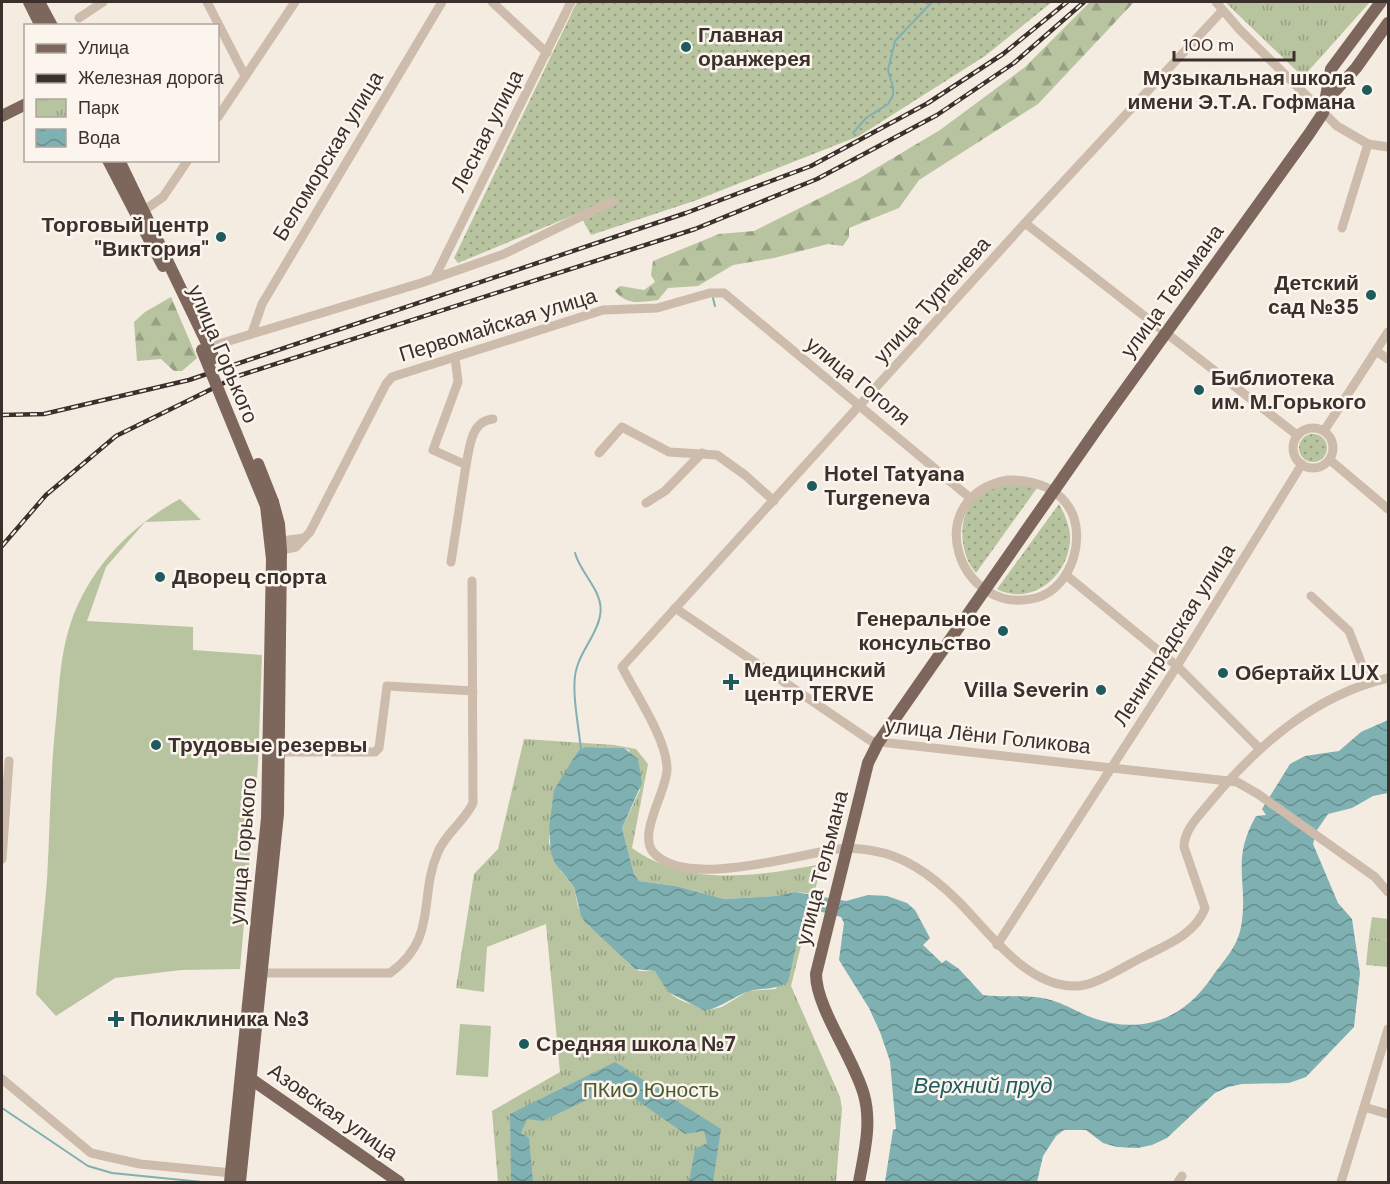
<svg xmlns="http://www.w3.org/2000/svg" width="1390" height="1184" font-family="'DM Sans',sans-serif">
<style>
.grass{fill:url(#grass-dots)}
.forest{fill:url(#forest-firs)}
.park{fill:url(#park-tufts)}
.pitch{fill:#b8c4a0}
.water{fill:url(#water-waves)}
.lines{fill:none;stroke-linecap:round;stroke-linejoin:round}
.stream{stroke:#7fb0b2;stroke-width:2}
.minor{stroke:#cdbbac;stroke-width:9}
.major{stroke:#7d675c;stroke-width:12}
.rail-casing{stroke:#3b302b;stroke-width:4.5}
.rail{stroke:#fbf5ee;stroke-width:2;stroke-dasharray:7;stroke-linecap:butt}
.major-bridge{stroke:#7d675c;stroke-width:12}
.poi-dot{fill:#1f5a5e;stroke:#fbf5ee;stroke-width:2}
.labels{text-anchor:middle;stroke-width:5;stroke-linejoin:round;paint-order:stroke}
.poi-label{font-size:21px;font-weight:bold;fill:#3b302b;stroke:#fbf5ee;text-anchor:start}
.street-label{font-size:21px;fill:#3b302b;stroke:#fbf5ee}
.park-label{font-size:21px;fill:#4a5a2e;stroke:#fbf5ee}
.water-label{font-size:22px;font-style:italic;fill:#1f5a5e;stroke:#fbf5ee}
</style>
<defs>
<pattern id="grass-dots" width="8" height="8" patternUnits="userSpaceOnUse" patternTransform="scale(1.5)"><rect width="8" height="8" fill="#b8c4a0"/><path d="M2 2h.1M6 6h.1" fill="none" stroke="#97a083" stroke-width="1.8" stroke-linecap="round"/></pattern>
<pattern id="forest-firs" width="22" height="20" patternUnits="userSpaceOnUse" patternTransform="scale(1.5)"><rect width="22" height="20" fill="#b8c4a0"/><path d="M5 1l3.5 6h-7zM16 11l3.5 6h-7z" fill="#97a083"/></pattern>
<pattern id="park-tufts" width="24" height="20" patternUnits="userSpaceOnUse" patternTransform="scale(1.5)"><rect width="24" height="20" fill="#b8c4a0"/><path d="M3 7l-1-3M5 7V3M7 7l1-3M15 17l-1-3M17 17v-4M19 17l1-3" fill="none" stroke="#97a083"/></pattern>
<pattern id="water-waves" width="16" height="10" patternUnits="userSpaceOnUse" patternTransform="scale(1.5)"><rect width="16" height="10" fill="#7fb0b2"/><path d="M0 5q4-4 8 0t8 0" fill="none" stroke="#699091"/></pattern>
</defs>
<rect width="100%" height="100%" fill="#f4ebe1"/>
<g class="grass">
<polygon points="577,2 1052,2 985,56 859,136 697,200 591,235 579,213 458,263 454,258"/>
<circle cx="1313" cy="448" r="14"/>
<path d="M1014,482l23,6 -61,85c-16,-18 -20,-55 -1,-75 9,-10 26,-12 39,-16z"/>
<path d="M1059,504c5,9 10,20 11,31 2,38 -37,73 -73,54z"/>
</g>
<g class="forest">
<path d="M1090,2h44l-96,102 -119,76 -20,28 -50,20v9l-6,9 -15,-2 -54,14 -41,7 -35,21 -30,2 -10,12c-17,2 -31,6 -43,-9l5,-5 24,4 11,-8 -4,-7 2,-14 66,-27 35,-3 104,-52 82,-49 85,-63z"/>
<polygon points="171,297 197,358 182,371 174,371 161,359 137,361 134,322 145,312"/>
</g>
<g class="park">
<polygon points="1225,2 1370,2 1303,77"/>
<path d="M524,739l90,6 22,4 12,15 -16,84c56,40 127,28 190,16l-8,30 -19,-2 -19,4 -52,3 -48,-13 -37,-5 -5,-7 -12,-46 18,-38 -11,-40 -5,-2 -39,-1 -7,4 -13,23 -16,55v14l12,28 13,16 4,20 11,19 15,11 26,28 9,6h16c7,6 8,15 14,21 10,11 25,11 36,19l17,-4 26,-16 28,-2 28,-77 6,-3 -19,77 49,111 2,12 -6,73h-338l-6,-71 68,-39 -14,-148 -59,23 -3,45 -28,-4 18,-114 24,-25z"/>
<polygon points="1369,937 1388,940 1388,967 1366,965"/>
</g>
<g class="pitch">
<path d="M180,499l21,21 -56,2 -39,45 -19,54 106,6v23l69,5 -4,109 -18,205 -59,1 -66,8 -59,38 -20,-22c3,-38 8,-76 11,-114 3,-50 3,-100 8,-150 4,-36 4,-73 16,-108 19,-54 59,-96 109,-123z"/>
<polygon points="1372,917 1388,919 1388,940 1369,937"/>
<polygon points="460,1024 491,1026 488,1077 456,1075"/>
</g>
<g class="water">
<path d="M1388,720v73l-15,3 -21,12 -24,6 -11,16 -4,14 25,59 14,16 8,54 -6,54 -48,50 -17,6 -47,1 -14,3 -13,6 -48,45 -15,7 -14,3 -21,-1 -14,-4 -17,-13h-22l-8,6 -13,20 -6,26h-152l8,-52 3,-1 -6,-68 -10,-29 -11,-24 -30,-48 5,-37 -3,-6 -34,-9 -3,4 -16,70c-16,9 -22,5 -38,9 -14,4 -28,16 -45,20l-37,-19 -13,-21 -20,-2 -50,-47 -4,-6 -7,-29 -19,-24 -4,-10 -2,-24 5,-39 24,-39 7,-4 39,1 14,11 4,24 -20,45 12,46 5,7 37,5 48,13 52,-3 19,-4 51,9 22,-6 19,1 20,7 8,7 15,28 -7,7 19,18 4,-3 13,9 24,26c21,3 43,-1 64,4 17,4 30,13 46,19 49,17 90,2 119,-41 11,-16 25,-29 29,-50 8,-44 -11,-66 15,-111l10,-1 -4,-6 28,-45 15,-8 34,-5 22,-19z"/>
<polygon points="615,1062 721,1129 713,1182 689,1182 695,1149 707,1143 704,1131 685,1134 617,1086 542,1121 527,1119 521,1133 529,1138 533,1182 511,1182 510,1114"/>
</g>
<g class="lines">
<g class="stream">
<polyline points="853,133 866,118 888,104 893,95 893,87 888,70 895,41 932,2"/>
<polyline points="713,298 715,306"/>
<path d="M575,553c6,22 30,39 25,63 -3,18 -18,33 -23,51 -7,20 2,60 4,83"/>
<polyline points="2,1108 88,1166 112,1173 202,1182"/>
</g>
<g class="minor">
<polyline points="207,2 245,76"/>
<polyline points="492,2 547,53"/>
<polyline points="1216,2 1239,29 1337,126 1368,144 1388,147"/>
<path d="M1222,11l-197,212 -403,444c13,26 46,74 45,103 -1,22 -29,64 -14,82 32,38 145,2 185,-3 12,-2 25,0 36,2 32,5 62,28 84,50 31,31 69,87 119,85 18,0 49,-21 66,-29 23,-12 53,-23 62,-49l-21,-61c0,-18 16,-32 27,-46 47,-56 104,-106 177,-123"/>
<polyline points="79,18 103,2"/>
<polyline points="218,117 295,2"/>
<polyline points="139,214 163,197 188,160"/>
<polyline points="1025,223 1297,435"/>
<polyline points="1342,228 1368,144"/>
<polyline points="435,277 571,2"/>
<polyline points="252,333 262,304 442,2"/>
<polyline points="209,347 421,283 504,254 613,201"/>
<polyline points="1376,351 1388,359"/>
<circle cx="1313" cy="448" r="20"/>
<polyline points="1324,431 1388,332"/>
<polyline points="599,453 622,427 669,452 717,455 745,475 774,501"/>
<polyline points="1330,460 1388,509"/>
<path d="M466,465c4,-19 5,-44 27,-46"/>
<path d="M1008,480c22,0 44,5 58,23 23,29 7,85 -30,95 -77,20 -119,-101 -28,-118z"/>
<polyline points="646,503 665,491 702,453"/>
<polyline points="274,542 304,538"/>
<polyline points="277,551 296,547 310,532 386,384 392,377 603,310 657,308 710,293 724,293 969,497"/>
<polyline points="451,562 466,465 433,450 458,382 455,357"/>
<polyline points="1066,575 1177,666 1260,749"/>
<polyline points="1311,596 1349,631 1369,683"/>
<polyline points="675,608 871,741 1237,782 1258,794 1375,877 1388,892"/>
<polyline points="275,752 375,752 379,748 387,686 473,691"/>
<polyline points="2,859 9,761"/>
<polyline points="997,945 1177,666 1302,464"/>
<path d="M262,973h128c49,-35 28,-76 48,-121 8,-19 26,-30 35,-49l-1,-222"/>
<polyline points="2,1079 91,1153 140,1164 232,1173"/>
<polyline points="1364,1107 1388,1114"/>
<polyline points="1178,1182 1182,1176"/>
<polyline points="1341,1182 1388,1029"/>
</g>
<g class="major">
<polyline points="29,2 41,26"/>
<polyline points="39,2 52,26"/>
<polyline points="1326,101 1356,68 1388,23"/>
<polyline points="2,116 26,104"/>
<polyline points="108,160 163,266"/>
<polyline points="119,160 214,358"/>
<polyline points="244,1077 251,1079 399,1182"/>
<polyline points="230,1182 267,818 272,559 266,506"/>
<polyline points="240,1182 278,814 281,551 279,524 273,502"/>
<path d="M859,1182c5,-28 13,-58 5,-87 -10,-37 -48,-87 -48,-121l52,-211 10,-20 221,-317 210,-292 14,-21 8,-44 50,-67"/>
</g>
<defs>
<g id="rail">
<polyline points="2,415 44,414 189,380 686,213 811,166 928,103 1003,54 1067,2"/>
<polyline points="2,546 46,495 116,436 238,376 695,229 817,179 937,115 1014,63 1084,2"/>
</g>
</defs>
<use href="#rail" class="rail-casing"/>
<use href="#rail" class="rail"/>
<g class="major-bridge">
<polyline points="202,350 266,506"/>
<polyline points="258,464 273,502"/>
</g>
</g>
<g class="poi-dot">
<circle cx="686" cy="47" r="6"/>
<circle cx="1367" cy="90" r="6"/>
<circle cx="221" cy="237" r="6"/>
<circle cx="1371" cy="295" r="6"/>
<circle cx="1199" cy="390" r="6"/>
<circle cx="812" cy="486" r="6"/>
<circle cx="160" cy="577" r="6"/>
<circle cx="1003" cy="631" r="6"/>
<circle cx="1223" cy="673" r="6"/>
<path d="M728 673h6v6h6v6h-6v6h-6v-6h-6v-6h6z"/>
<circle cx="1101" cy="690" r="6"/>
<circle cx="156" cy="745" r="6"/>
<path d="M113 1010h6v6h6v6h-6v6h-6v-6h-6v-6h6z"/>
<circle cx="524" cy="1044" r="6"/>
</g>
<g class="labels">
<g class="poi-label">
<text x="698" y="42">Главная<tspan x="698" dy="24">оранжерея</tspan></text>
<text x="1355" y="85" text-anchor="end">Музыкальная школа<tspan x="1355" dy="24">имени Э.Т.А. Гофмана</tspan></text>
<text x="209" y="232" text-anchor="end">Торговый центр<tspan x="209" dy="24">"Виктория"</tspan></text>
<text x="1359" y="290" text-anchor="end">Детский<tspan x="1359" dy="24">сад №35</tspan></text>
<text x="1211" y="385">Библиотека<tspan x="1211" dy="24">им. М.Горького</tspan></text>
<text x="824" y="481">Hotel Tatyana<tspan x="824" dy="24">Turgeneva</tspan></text>
<text x="172" y="584">Дворец спорта</text>
<text x="991" y="626" text-anchor="end">Генеральное<tspan x="991" dy="24">консульство</tspan></text>
<text x="744" y="677">Медицинский<tspan x="744" dy="24">центр TERVE</tspan></text>
<text x="1235" y="680">Обертайх LUX</text>
<text x="1089" y="697" text-anchor="end">Villa Severin</text>
<text x="168" y="752">Трудовые резервы</text>
<text x="130" y="1026">Поликлиника №3</text>
<text x="536" y="1051">Средняя школа №7</text>
</g>
<g class="street-label">
<text transform="translate(487 131) rotate(-63)" y="7">Лесная улица</text>
<text transform="translate(328 156) rotate(-59)" y="7">Беломорская улица</text>
<text transform="translate(1172 291) rotate(-54)" y="7">улица Тельмана</text>
<text transform="translate(932 300) rotate(-48)" y="7">улица Тургенева</text>
<text transform="translate(498 325) rotate(-17)" y="7">Первомайская улица</text>
<text transform="translate(223 354) rotate(67)" y="7">улица Горького</text>
<text transform="translate(858 381) rotate(39)" y="7">улица Гоголя</text>
<text transform="translate(1174 635) rotate(-58)" y="7">Ленинградская улица</text>
<text transform="translate(988 736) rotate(6)" y="7">улица Лёни Голикова</text>
<text transform="translate(243 851) rotate(-85)" y="7">улица Горького</text>
<text transform="translate(822 868) rotate(-76)" y="7">улица Тельмана</text>
<text transform="translate(333 1112) rotate(35)" y="7">Азовская улица</text>
</g>
<g class="park-label">
<text x="651" y="1097">ПКиО Юность</text>
</g>
<g class="water-label">
<text x="983" y="1093">Верхний пруд</text>
</g>
</g>
<rect width="1390" height="1184" fill="none" stroke="#3b302b" stroke-width="6"/>
<rect x="24" y="24" width="195" height="138" fill="#fbf5ee" stroke="#aea6a0" stroke-width="1.5"/>
<rect x="36" y="44" width="30" height="9" fill="#7d675c" stroke="#aea6a0" stroke-width="1.5"/>
<text x="78" y="54" font-size="18" fill="#3b302b">Улица</text>
<rect x="36" y="74" width="30" height="9" fill="#3b302b" stroke="#aea6a0" stroke-width="1.5"/>
<text x="78" y="84" font-size="18" fill="#3b302b">Железная дорога</text>
<rect x="36" y="99" width="30" height="18" fill="url(#park-tufts)" stroke="#aea6a0" stroke-width="1.5"/>
<text x="78" y="114" font-size="18" fill="#3b302b">Парк</text>
<rect x="36" y="129" width="30" height="18" fill="url(#water-waves)" stroke="#aea6a0" stroke-width="1.5"/>
<text x="78" y="144" font-size="18" fill="#3b302b">Вода</text>
<path d="M1174 51v9h120v-9" fill="none" stroke="#3b302b" stroke-width="3"/>
<text x="1183" y="51" font-size="18" fill="#3b302b" stroke="#fbf5ee" stroke-width="4.5" paint-order="stroke">100 m</text>
</svg>
